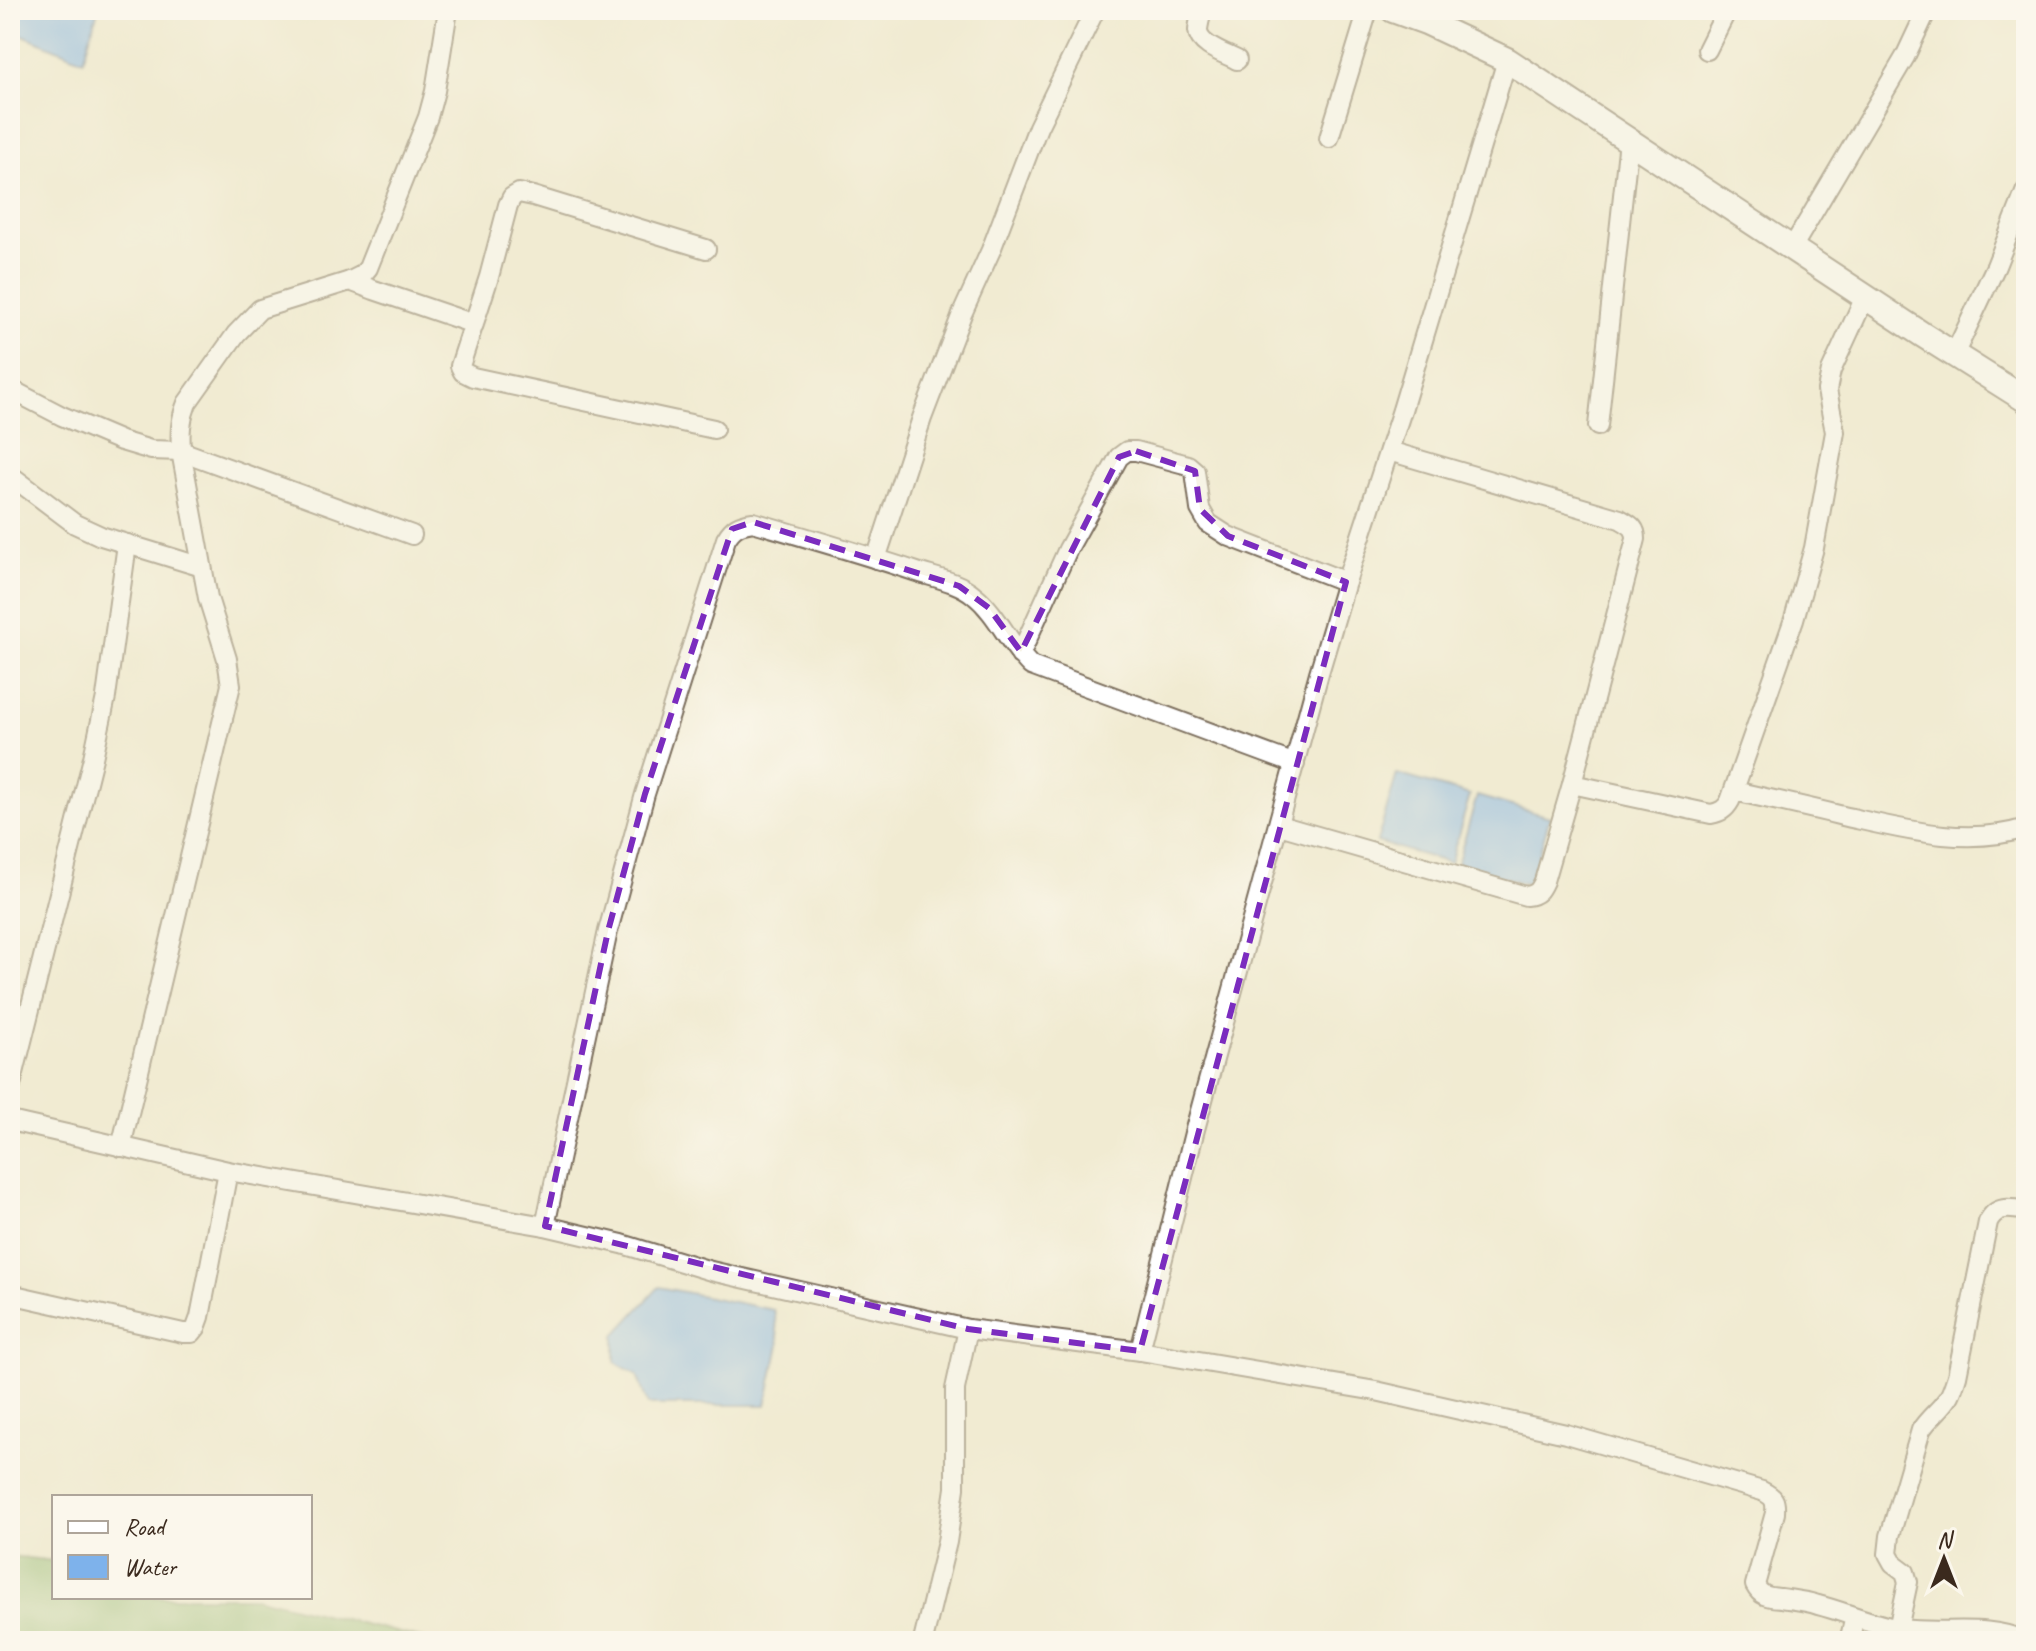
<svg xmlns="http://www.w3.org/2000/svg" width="2036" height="1651" font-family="Caveat,sans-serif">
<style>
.forest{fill:#8ab56c;stroke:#627045;stroke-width:2}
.water{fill:#7eb2eb;stroke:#5c6e84;stroke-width:2}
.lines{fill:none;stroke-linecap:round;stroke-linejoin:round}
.minor-casing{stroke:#7b6e5d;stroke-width:22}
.tertiary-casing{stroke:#7b6e5d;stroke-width:28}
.minor{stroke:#fff;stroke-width:18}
.tertiary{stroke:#fff;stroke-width:24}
.marked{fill:none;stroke:#7b2cbf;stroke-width:6;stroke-dasharray:16 10;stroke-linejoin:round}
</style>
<rect width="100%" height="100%" fill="#fbf7ec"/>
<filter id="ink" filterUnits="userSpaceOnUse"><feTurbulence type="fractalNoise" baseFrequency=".0125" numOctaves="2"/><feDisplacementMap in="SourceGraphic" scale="16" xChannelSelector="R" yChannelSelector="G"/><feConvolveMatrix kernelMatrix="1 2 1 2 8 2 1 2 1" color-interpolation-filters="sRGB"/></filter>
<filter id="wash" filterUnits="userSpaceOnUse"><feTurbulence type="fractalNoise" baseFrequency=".006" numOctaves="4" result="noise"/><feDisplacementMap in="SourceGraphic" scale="32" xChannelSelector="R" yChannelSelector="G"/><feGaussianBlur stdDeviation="1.8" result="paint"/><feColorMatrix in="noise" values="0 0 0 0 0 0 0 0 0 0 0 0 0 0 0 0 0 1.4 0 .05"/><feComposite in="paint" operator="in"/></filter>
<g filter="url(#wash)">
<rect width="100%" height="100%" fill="#f1ebd2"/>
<polygon class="forest" points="10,1556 54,1561 54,1597 255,1597 432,1641 10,1641"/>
<g class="water">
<polygon points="20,10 98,10 83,60 13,31"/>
<polygon points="1397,774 1470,795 1450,863 1377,842"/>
<polygon points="1477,796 1550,817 1530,885 1457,864"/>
<polygon points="659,1287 774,1310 779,1345 766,1405 648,1405 637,1375 615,1362 615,1335"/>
</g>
</g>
<g filter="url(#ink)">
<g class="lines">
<defs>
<g id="minor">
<path d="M1202,10c-1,6 -4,15 -4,21 1,15 28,23 39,29"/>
<polyline points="1707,50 1727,10"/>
<polyline points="1329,138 1368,10"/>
<polyline points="1792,248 1905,57 1927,10"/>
<polyline points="706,249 533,196 519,193 512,197 508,205 489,277 460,366 463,372 473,377 714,429"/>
<polyline points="350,281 374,290 474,324"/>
<polyline points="1954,355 1996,266 2026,190"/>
<polyline points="10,389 62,416 121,441 151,450 181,451 412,535"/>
<polyline points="1598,426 1629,140"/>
<polyline points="10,475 75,524 101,536 202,567"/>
<polyline points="876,559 922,418 962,314 991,250 1038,127 1095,10"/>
<polyline points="1020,655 1068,549 1119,457 1127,451 1136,451 1188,465 1195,471 1200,509 1208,523 1228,536 1346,582"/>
<path d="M1572,784l139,30c9,-2 14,-4 19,-13l64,-182 20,-71 21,-116 -8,-42 4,-19 34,-74"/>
<path d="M1734,791c36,8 72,16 109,25 59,13 123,31 183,12"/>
<path d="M1279,825l247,71c11,-1 14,-6 18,-15l28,-97 64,-245c0,-12 -6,-14 -16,-20l-231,-68"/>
<polyline points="10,1089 93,758 106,697 127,544"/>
<path d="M10,1121l218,50 317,55 77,18 89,27 257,58 172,22 236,40 190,43 196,57c12,6 14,9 13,22l-20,72c6,12 14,12 26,13 12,2 25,3 37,7 28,7 55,20 84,24 41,6 83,-6 123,12"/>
<path d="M121,1147l110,-462 -4,-26 -19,-61 -27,-147c-1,-17 -1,-31 6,-48l49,-69 24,-25 90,-28 12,-6 6,-7 60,-151 7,-26 13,-81"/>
<path d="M545,1226l63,-295 37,-137 81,-255c7,-12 13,-15 27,-17 55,16 110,32 164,50 19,6 42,10 57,23 24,19 35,50 57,71l264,98"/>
<polyline points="10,1294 183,1333 192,1333 196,1328 200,1317 228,1171"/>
<polyline points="1140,1351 1194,1133 1319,673 1346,582 1402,410 1507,60"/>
<path d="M1898,1629l10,-47 -3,-10 -12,-9 -5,-9 2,-18 31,-106c8,-13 22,-22 29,-35 3,-6 5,-13 7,-19l31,-154c8,-17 22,-14 38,-11"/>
<polyline points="923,1641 947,1542 955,1488 955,1389 968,1329"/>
<polyline points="1849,1641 1855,1617"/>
</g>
<polyline id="tertiary" points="1393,10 1426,22 1507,60 1923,335 2026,400"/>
</defs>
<use href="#minor" class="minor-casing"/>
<use href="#tertiary" class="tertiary-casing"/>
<use href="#minor" class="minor"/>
<use href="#tertiary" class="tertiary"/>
</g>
</g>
<path d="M0 0H2036V1651H0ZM1136,451l59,20 5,38 28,27 118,46 -206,769 -172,-22 -423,-103 63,-295 37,-137 87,-265 21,-7 206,64 30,22 32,44 98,-195z" fill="#f1ebd2" fill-opacity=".55" fill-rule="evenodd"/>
<path class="marked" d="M1136,451l59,20 5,38 28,27 118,46 -206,769 -172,-22 -423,-103 63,-295 37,-137 87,-265 21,-7 206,64 30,22 32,44 98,-195z"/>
<rect width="2036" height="1651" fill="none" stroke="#fbf7ec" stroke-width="40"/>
<rect x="52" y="1495" width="260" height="104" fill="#fbf7ec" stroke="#aea59a" stroke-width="2"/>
<rect x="68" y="1521" width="40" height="12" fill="#ffffff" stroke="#aea59a" stroke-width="2"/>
<text x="124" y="1535" font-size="24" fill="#3b2a1e">Road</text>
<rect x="68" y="1555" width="40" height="24" fill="#7eb2eb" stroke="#aea59a" stroke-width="2"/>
<text x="124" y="1575" font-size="24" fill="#3b2a1e">Water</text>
<g transform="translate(1944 1559)" stroke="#fbf7ec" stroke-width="6" paint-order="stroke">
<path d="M0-6L14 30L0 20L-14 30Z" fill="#3b2a1e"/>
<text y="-12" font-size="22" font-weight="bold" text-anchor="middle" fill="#3b2a1e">N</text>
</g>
</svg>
